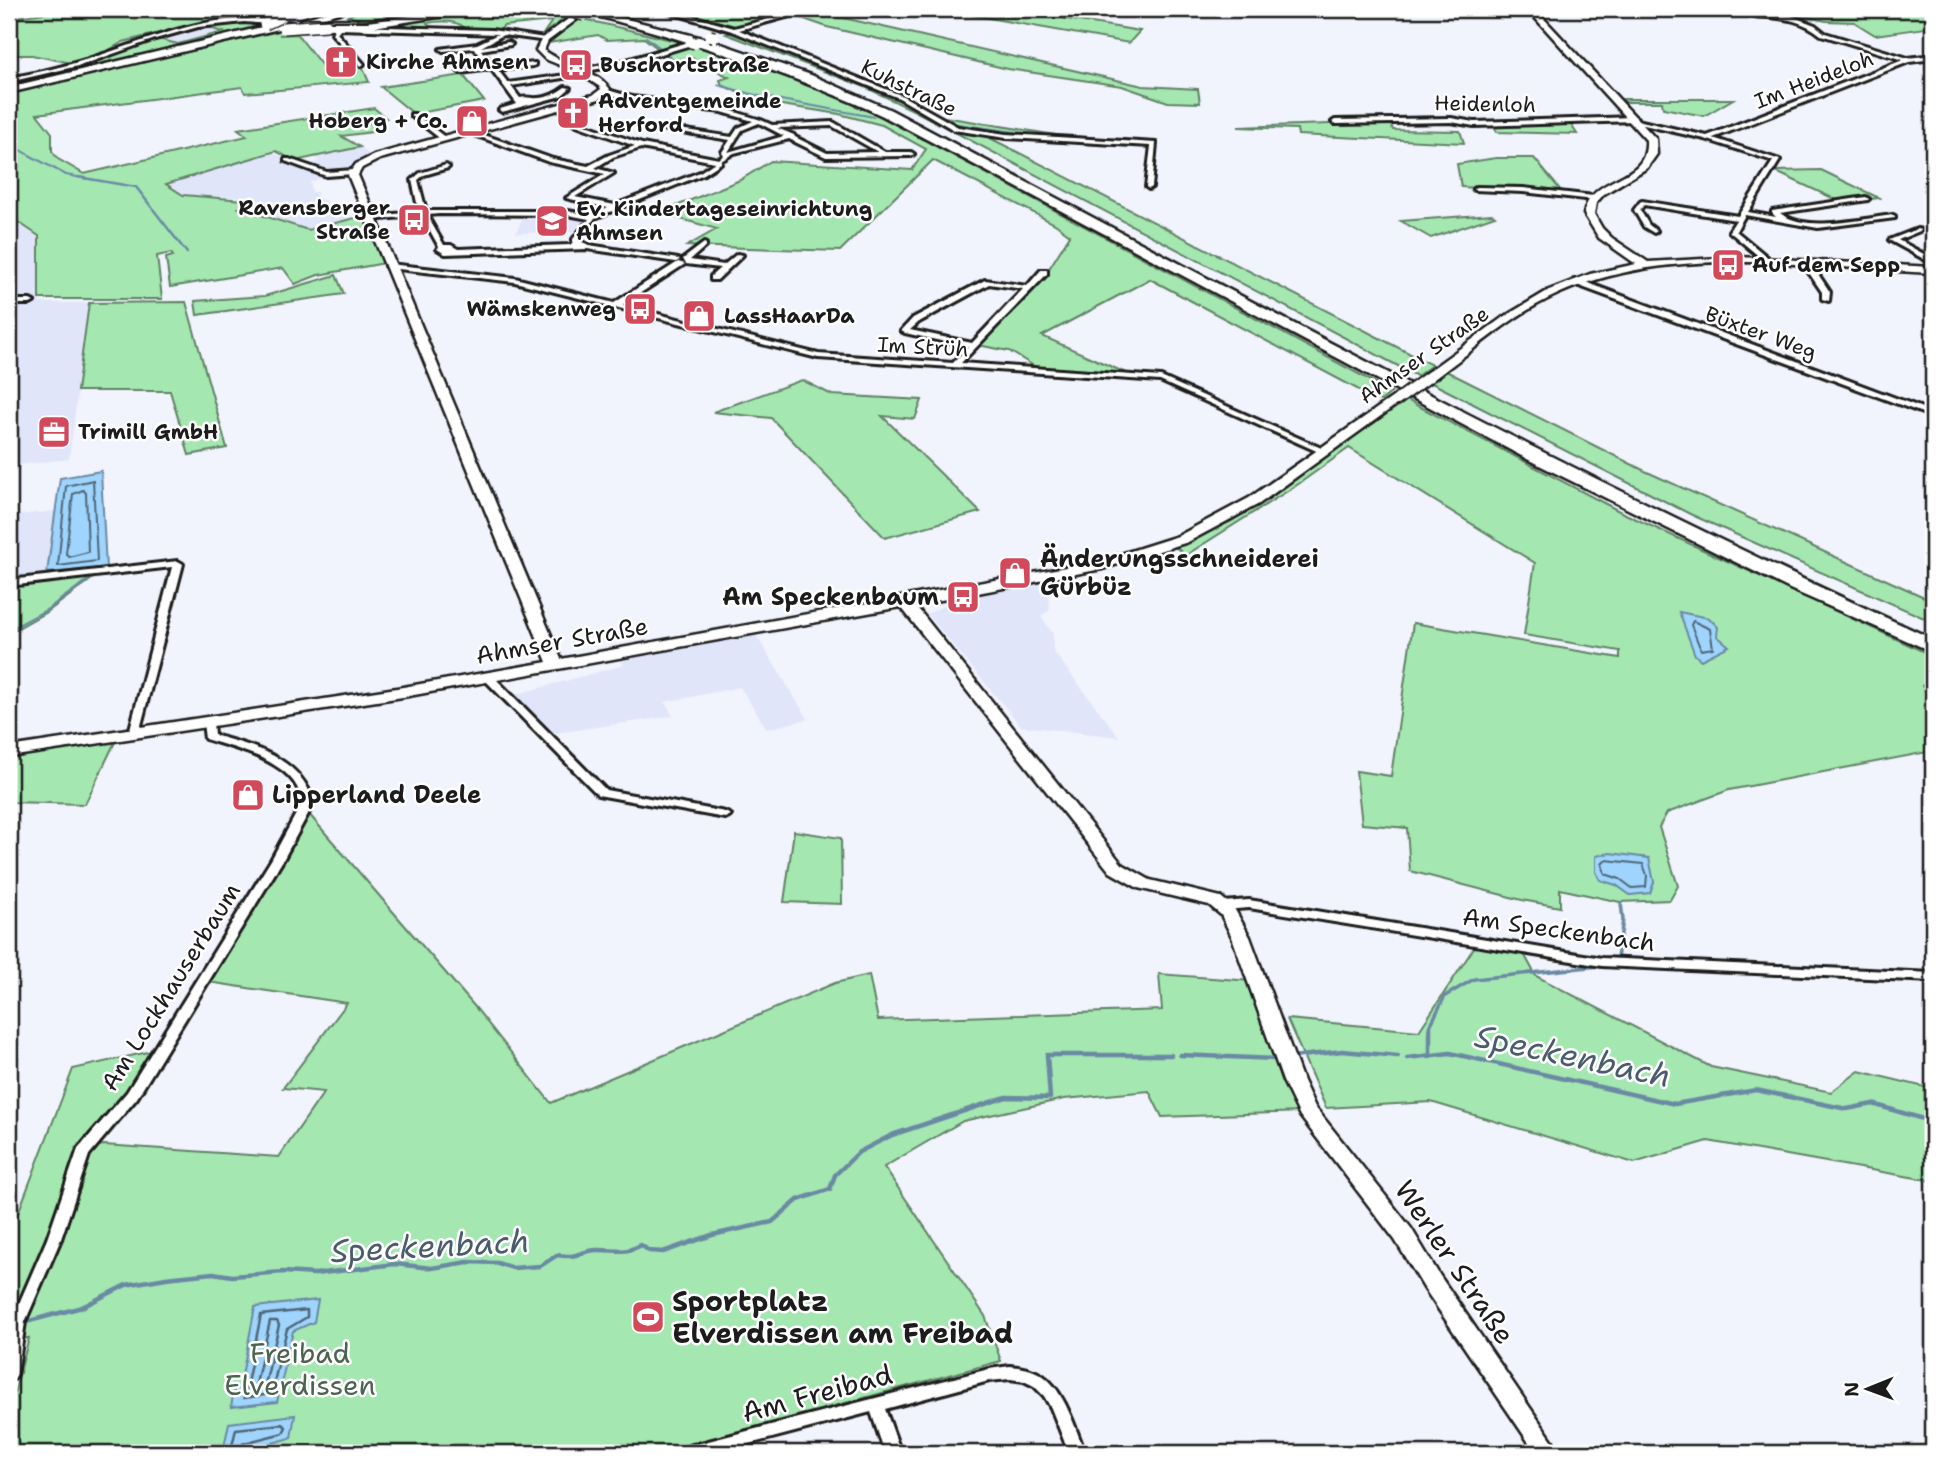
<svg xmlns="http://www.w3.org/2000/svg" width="1942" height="1462" font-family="'Shantell Sans',sans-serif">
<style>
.built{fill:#e0e5fa}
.green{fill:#a5e7b1;stroke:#608266;stroke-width:2}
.water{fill:#9ed4fd;stroke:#6a8aa3;stroke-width:2}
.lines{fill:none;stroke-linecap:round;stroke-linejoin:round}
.shore-far1{stroke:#506676;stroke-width:2}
.shore{stroke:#506676;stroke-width:2.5}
.stream-far3{stroke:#6a8aa3;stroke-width:2}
.stream-far2{stroke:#6a8aa3;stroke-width:2.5}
.stream-far1{stroke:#6a8aa3;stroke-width:3.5}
.stream{stroke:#6a8aa3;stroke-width:4.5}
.street-casing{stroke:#1c1c1c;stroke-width:6}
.secondary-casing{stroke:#1c1c1c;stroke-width:5}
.highway-casing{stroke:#1c1c1c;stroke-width:5}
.street{fill:#fff;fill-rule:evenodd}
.secondary{fill:#fff;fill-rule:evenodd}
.highway{fill:#fff;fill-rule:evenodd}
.secondary-bridge-casing{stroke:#1c1c1c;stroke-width:14;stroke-linecap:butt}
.highway-bridge-casing{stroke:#1c1c1c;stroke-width:14;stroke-linecap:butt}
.secondary-bridge{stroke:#fff;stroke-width:10}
.highway-bridge{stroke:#fff;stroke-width:11}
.labels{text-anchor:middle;stroke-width:5;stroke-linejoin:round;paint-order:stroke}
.far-poi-label{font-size:21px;font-weight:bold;fill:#1c1c1c;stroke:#fff;text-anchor:start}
.far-street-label{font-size:21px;fill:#1c1c1c;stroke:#fff}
.poi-label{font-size:24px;font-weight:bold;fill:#1c1c1c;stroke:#fff;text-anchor:start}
.street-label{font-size:24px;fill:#1c1c1c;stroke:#fff}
.near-street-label{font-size:28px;fill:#1c1c1c;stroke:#fff}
.near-poi-label{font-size:28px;font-weight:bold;fill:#1c1c1c;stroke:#fff;text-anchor:start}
.near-park-label{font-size:28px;fill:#4c6350;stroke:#fff}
.near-water-label{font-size:32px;font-style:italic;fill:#4a5c6b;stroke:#fff}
</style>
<rect width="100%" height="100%" fill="#f1f3fd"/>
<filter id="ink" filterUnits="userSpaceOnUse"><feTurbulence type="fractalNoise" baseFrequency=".0143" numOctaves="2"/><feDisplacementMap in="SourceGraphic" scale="14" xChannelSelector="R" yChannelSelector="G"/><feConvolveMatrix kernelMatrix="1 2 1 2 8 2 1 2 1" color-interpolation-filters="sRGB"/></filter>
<g filter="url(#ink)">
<g class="built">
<polygon points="199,25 224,32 178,44 154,38"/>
<polygon points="360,147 372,157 349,171 328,172 309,164 320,161 314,157"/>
<polygon points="272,152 325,177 310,182 312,192 317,192 316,198 327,201 321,208 355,218 308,230 238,208 253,202 236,201 236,197 183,195 165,184"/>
<polygon points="524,214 563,215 586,218 574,232 516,233"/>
<polygon points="9,216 39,235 40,303 89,303 69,459 9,466"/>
<polygon points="55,511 47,573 9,577 9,516"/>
<polygon points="1047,580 1050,610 1041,616 1053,634 1053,651 1119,737 1021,726 927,614 954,601"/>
<polygon points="754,632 808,719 767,729 740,687 665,702 673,716 549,734 510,696 624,665 620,657"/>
</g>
<g class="green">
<polygon points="72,9 247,9 248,11 241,18 207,21 123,42 102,54 71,63 32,55 9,55 9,18"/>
<polygon points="362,9 446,9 361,20 348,16"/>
<path d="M508,9l37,1 23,6 -25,18 9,-13 -49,5 -3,6 -39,-1 3,-4c-9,-7 -25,-6 -37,-4l5,7 -74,-3z"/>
<polygon points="670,9 817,9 839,17 1143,86 1198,89 1200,103 1168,102 1122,86 1008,69 827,27 790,14 734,29"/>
<polygon points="938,9 1006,9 1140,31 1129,43"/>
<polygon points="1785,9 1933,9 1933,27 1875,35 1854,22 1826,21 1783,12"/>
<polygon points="579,18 684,43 677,45 710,48 742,57 848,99 1392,392 1381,401 1376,399 1150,279 1042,336 1128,374 1039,369 1009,351 978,345 1047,272 1070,235 1055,224 933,160 840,251 687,246 717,229 659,213 740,180 771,161 912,170 926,149 882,125 839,114 756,101 722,85 720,80 729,77 712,68 701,69 694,58 673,60 644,38 607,40 598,35 549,43"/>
<polygon points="253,21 252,25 256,26 235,32 9,85 9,81 40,75 154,38 178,44 223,32 199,25"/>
<polygon points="293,28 327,30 279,35 297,34 323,67 361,64 369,82 245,93 242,87 37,114 52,133 52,151 58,159 84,174 247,136 238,129 374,108 386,118 369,122 380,131 341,136 360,147 295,161 276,151 166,184 183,195 256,201 239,208 308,230 363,216 385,263 318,275 295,284 283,268 170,287 166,258 173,256 171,253 157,256 162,299 39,299 39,236 9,216 9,92"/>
<polygon points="734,31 901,97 938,116 1075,138 1075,142 990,138 1432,365 1417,376 915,111 865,87 726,34"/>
<polygon points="463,75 484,101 414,114 381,87"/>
<polygon points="1623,99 1733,99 1704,116 1663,108 1662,102 1625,102"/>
<polygon points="1390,122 1393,130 1460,131 1464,143 1298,135 1297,129 1238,127"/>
<polygon points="1569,122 1577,134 1497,132 1492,124"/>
<polygon points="1496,158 1534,158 1563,193 1461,187 1457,164"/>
<polygon points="1821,170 1879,198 1843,203 1774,171"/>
<polygon points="1492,214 1495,216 1431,238 1401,221"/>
<polygon points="336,275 344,294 197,315 195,301 265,296"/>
<polygon points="186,302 227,448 189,455 170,391 77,391 89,303"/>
<polygon points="1446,371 1645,471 1933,601 1933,622 1692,515 1430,382"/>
<polygon points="802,380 832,395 922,400 915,419 882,416 980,512 885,538 771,418 713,412"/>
<polygon points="1407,400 1621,512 1933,656 1933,675 1922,686 1933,703 1933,751 1729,790 1667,813 1659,827 1678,886 1670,900 1620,902 1560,889 1560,907 1522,900 1410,871 1407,828 1362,824 1356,771 1391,776 1413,623 1620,658 1620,651 1524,635 1535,563 1349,448 1297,485 1186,555 1175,547 1232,521"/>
<polygon points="96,576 50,610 9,633 9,585 57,578"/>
<polygon points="116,740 85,804 9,802 9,758"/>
<polygon points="308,813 475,1007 551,1103 835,983 869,975 878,1020 1162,1010 1159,974 1252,981 1301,1112 1162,1117 1149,1091 1064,1099 963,1121 884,1167 985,1316 1001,1361 659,1453 9,1453 9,1413 29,1338 9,1340 9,1237 73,1069 152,1051 118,1104 81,1149 104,1145 279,1157 324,1092 283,1088 347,1003 208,982 286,859"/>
<polygon points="794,831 841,838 842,904 784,902"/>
<polygon points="1475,946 1524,954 1536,976 1711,1067 1831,1092 1859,1071 1933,1089 1933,1181 1708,1141 1634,1163 1431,1102 1326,1108 1287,1019 1419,1031"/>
</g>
<g class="water">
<polygon points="101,471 106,568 47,573 60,478"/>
<polygon points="1679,612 1709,618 1718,627 1717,636 1729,646 1701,660 1695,655"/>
<polygon points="1610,853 1649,858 1654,882 1650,893 1630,895 1616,885 1600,880 1596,872 1596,856"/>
<polygon points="318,1300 314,1322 293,1331 277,1402 231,1407 234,1390 240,1386 255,1307"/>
<polygon points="295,1415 291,1438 234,1453 229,1453 224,1447 229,1423"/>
</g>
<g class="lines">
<g class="shore-far1">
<polygon points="93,480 97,561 58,566 66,486"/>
<polygon points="83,490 86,493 88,552 69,557 66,553 73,494"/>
<polygon points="1693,621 1710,629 1713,648 1701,650 1691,625"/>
<polygon points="1606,860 1643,864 1647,875 1646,887 1632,888 1620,879 1605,874 1602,864"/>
</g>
<g class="shore">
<polygon points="307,1310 307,1317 287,1329 271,1394 244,1398 261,1315"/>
<polygon points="270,1321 277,1321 279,1325 265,1385 259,1388 256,1384"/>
<polygon points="282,1424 286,1427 283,1433 244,1443 237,1450 232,1446 236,1429"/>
</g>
<g class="stream-far3">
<polyline points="646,37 663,50"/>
<polyline points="664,53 673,60"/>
<polyline points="718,85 759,96 874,117"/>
<polyline points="950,123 1043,136"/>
<polyline points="9,144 66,175 88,179"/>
</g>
<g class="stream-far2">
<polyline points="78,177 136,187 187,253"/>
<polyline points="377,222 394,261"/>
<polyline points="440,372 465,428"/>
<polyline points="467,432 490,487"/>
<polyline points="492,491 498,508"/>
<polyline points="499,510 529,579"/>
<polyline points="531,585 560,655"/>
<polyline points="9,630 48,609 92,577"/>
</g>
<g class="stream-far1">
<polyline points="1617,958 1623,920 1621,903"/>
<polyline points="1429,1028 1445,996 1474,979 1599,966"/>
</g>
<g class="stream">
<polyline points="1430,1026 1430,1056"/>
<polyline points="1180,1055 1276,1059"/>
<polyline points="1293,1057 1342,1051 1398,1056"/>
<polyline points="1407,1058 1450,1053 1675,1104 1756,1090 1847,1109 1873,1104 1933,1122"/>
<path d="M22,1323l60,-16 44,-22 40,-7 47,-5 19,3 51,-4 32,2 80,-10 37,4 36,-6 29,1 16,5 27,-2 17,-11c21,4 22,-4 39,-5 19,-1 28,5 45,-5l8,6 14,1 49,-17 60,-13 26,-22 32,-11 5,-14 24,-23 33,-17 114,-38 44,1 -3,-43h124"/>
</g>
<defs>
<g id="street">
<path d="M251,9h5l4,4 -5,6h15l31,5 -3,2 -54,-4 -46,5 -43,12 -73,26 -73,17v-4c26,-5 53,-11 79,-19 53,-16 105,-41 161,-40l5,-6z"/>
<polygon points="658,9 666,9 734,28 808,9 815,9 739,30 903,96 958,127 1006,134 1156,143 1152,187 1149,189 1146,187 1151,146 1006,138 954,130 899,98 732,31"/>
<path d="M1726,9l65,7 24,9 10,8 83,25 25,-3v4l-24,3 -196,76 67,22 -32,52 28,5 -4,-4v-2l94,-14 3,2 -1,1 -88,13c26,20 81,6 113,2l2,1v2l-77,10 -73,-13 -9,16 35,29 1,2 -4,2 -38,-32 -1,-1 7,-11 -92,-15 -4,5 9,15 8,6 -3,2 -10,-6 -10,-17 6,-8 2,-1 96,15 35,-55 -68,-22 -70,-16v-2l-161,5 -23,-4 -116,2 -3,-2 3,-2 116,-2 23,4 161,-5 2,1v2l70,16 196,-76 -82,-25c-32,-26 -62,-12 -95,-26z"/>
<path d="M317,25l175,5 53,8 2,1v2l-44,-6 -22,12 28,-5 3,2 -1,1 -30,5 14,17 40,-4v2l-2,1 -35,4 10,13 58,-8 3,2 -58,9 9,12c8,-2 11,1 18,0 10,0 19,-5 27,-11l5,1 -9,8 -59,16 -3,-2 1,-1 17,-5 -25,-34 -2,-1 -29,4 -3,-2 30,-5 -14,-18 -31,3 -3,-2 37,-5 21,-10 -158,-5 -3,4 26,30 1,1 -3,2 -29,-32 2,-5 -19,-1z"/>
<polygon points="699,39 701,40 701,42 628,64 580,72 577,70 627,60"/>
<path d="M604,89l28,8 91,11 38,12 11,5 61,-3 52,30h26l3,2 -3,2 -85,1 -37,-18 -55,14 -13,8v2l-17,11 -109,44 -16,21 1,2 9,4 89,14 2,1 -4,2 -89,-13 -142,5 -8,-5 2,-2 -16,-29 5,-1 16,28h7l7,4 112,-4 3,-3v-3l16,-20 -21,-4 -129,-1 -70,6 -3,-2 3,-2 50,-4 -7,-32 8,-7 26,-8 3,2 -1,1 -24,7 -6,5 8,31h142l23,4 17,-7 -42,-10 39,-24 -56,-12 -80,-29v-2h4l80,28 35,7 21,-11 26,-9 -70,-25v-2h4l73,25 77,15 5,-4 -2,-3 8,-12 -67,-11 3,-2 66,10 6,-9 15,-7 -31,-9 -90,-11 -30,-9v-2zM759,123l25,13 -56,16 14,-22zM832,126l46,26 -51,1 -32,-16 -1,-2 -17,-7zM641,148l74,14 -15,10 -85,33 -40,-8 39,-24 -19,-5 18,-11z"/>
<polygon points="411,114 415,114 446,138 446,140 442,140 411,116"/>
<polygon points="285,159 289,159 327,172 353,170 356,172 353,174 326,176 285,161"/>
<polygon points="1476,187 1523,188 1594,196 1597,198 1594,200 1523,192 1474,190 1473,189"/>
<polygon points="1917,229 1922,230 1898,240 1933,259 1933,264 1889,240"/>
<polygon points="704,243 706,244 706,246 690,260 724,265 737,254 743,255 717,280 711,280 711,276 720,268 686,264 683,259"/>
<path d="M678,262l7,2 -63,41 196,49 135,9 15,-16 -63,-14 -4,-2 12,-13 72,-38 42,6 14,-16h6v4l-86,89 200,14 167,74 -4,3 -3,-1 -161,-72 -342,-23 -303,-76 -126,-14 -4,-2 4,-2 126,14 99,25zM989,284l34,5 -51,54 -62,-13 9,-8z"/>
<polygon points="1804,262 1810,262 1830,292 1829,301 1822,299 1822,292 1803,264"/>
<polygon points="1574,280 1580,280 1933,412 1933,417 1574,284"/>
<polygon points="9,300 30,300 34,302 30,304 9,304"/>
<polygon points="178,561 183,564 139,733 138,735 130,735 129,733 172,567 9,586 9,580"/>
<polygon points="488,674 492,675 606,790 725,812 731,815 725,818 598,795 484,679 483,677 484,675"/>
<path d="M208,719l5,3 1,13c41,12 86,22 100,68l-31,57 -146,238 -48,57 -28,84 -36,83 -8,52 -3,5 -5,1v-48l2,-10 36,-83 31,-90 49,-57 144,-232 31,-57c-1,-5 -2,-11 -5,-16 -15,-28 -63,-39 -92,-48l-2,-17z"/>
<polygon points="1249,900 1602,958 1933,973 1933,981 1602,966 1249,908 1223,910 1219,909 1217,906 1219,903 1223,902"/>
<path d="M1010,1366c12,1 22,3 32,9 22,14 34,55 43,78h-16l-18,-45 -7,-12 -10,-10 -10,-5 -14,-2 -21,2 -104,28 16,44h-16l-14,-41 -156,41h-34l2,-5 6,-2 300,-77z"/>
</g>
<g id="secondary">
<path d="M582,9h9l-43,32 -4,9c20,16 50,17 66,39l-11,10 -219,60 -18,9 -4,7 203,484 538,-98 79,-25 71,-38 144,-101h8l2,3 -144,104 -71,38 -86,27 -187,36 207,259 28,16 71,17 13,11 16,29 53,144 12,26 96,121 29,48 121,177h-25l-112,-165 -29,-48 -95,-124 -17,-35 -51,-144 -11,-22 -12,-10 -71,-17 -28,-16 -209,-265 -498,90 -394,60v-10l394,-60 144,-25 -199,-487 8,-11 18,-9 219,-60 8,-6 -1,-2 -23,-15 -32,-13 -9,-9 6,-12z"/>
<path d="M1527,9h8l121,130 1,15 -10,14 -43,26 -8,9 -2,11 8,14 10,10 36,24 91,-5 194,10v6c-123,-5 -259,-31 -375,21 -45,20 -84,56 -124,85h-8v-6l76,-55 47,-28 41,-16 46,-10 -37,-26 -15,-24c7,-42 65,-29 62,-74z"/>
</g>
<g id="highway">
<polygon points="336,9 352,9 305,23 300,20"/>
<polygon points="463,9 489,9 367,28 326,28 321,25 326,22 367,22"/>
<polygon points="545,9 572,9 578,12 573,15"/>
<path d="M586,9l121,30 104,36 80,35c344,183 687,369 1042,529v13l-141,-62 -263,-130 -646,-344c-99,-45 -192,-75 -297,-103z"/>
<polygon points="279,23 283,24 283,28 9,93 9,87"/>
</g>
</defs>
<use href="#street" class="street-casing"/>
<use href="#secondary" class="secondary-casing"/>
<use href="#highway" class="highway-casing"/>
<use href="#street" class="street"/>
<use href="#secondary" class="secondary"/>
<use href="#highway" class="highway"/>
<defs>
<polyline id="secondary-bridge" points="1397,400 1430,376"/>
<g id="highway-bridge">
<polyline points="573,12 584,15"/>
<polyline points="265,24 282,16"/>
<polyline points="284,28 326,25"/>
<polyline points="710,36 714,37"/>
<polyline points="691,42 695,43"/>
</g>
</defs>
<use href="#secondary-bridge" class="secondary-bridge-casing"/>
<use href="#highway-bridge" class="highway-bridge-casing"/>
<use href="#secondary-bridge" class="secondary-bridge"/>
<use href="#highway-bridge" class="highway-bridge"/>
</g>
</g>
<defs>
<symbol id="church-square" viewBox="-11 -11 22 22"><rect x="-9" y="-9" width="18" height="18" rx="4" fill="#d1495b" stroke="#fff"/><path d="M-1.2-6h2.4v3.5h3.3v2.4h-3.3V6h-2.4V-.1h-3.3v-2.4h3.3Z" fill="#fff"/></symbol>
<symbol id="bus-square" viewBox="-11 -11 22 22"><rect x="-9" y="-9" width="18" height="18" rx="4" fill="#d1495b" stroke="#fff"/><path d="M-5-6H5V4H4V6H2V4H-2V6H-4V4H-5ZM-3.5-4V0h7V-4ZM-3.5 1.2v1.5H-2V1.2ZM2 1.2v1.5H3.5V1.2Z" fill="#fff"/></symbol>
<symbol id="shop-square" viewBox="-11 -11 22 22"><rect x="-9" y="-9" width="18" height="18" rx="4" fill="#d1495b" stroke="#fff"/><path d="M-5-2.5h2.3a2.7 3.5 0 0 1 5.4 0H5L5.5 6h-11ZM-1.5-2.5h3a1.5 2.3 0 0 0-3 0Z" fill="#fff"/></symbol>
<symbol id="school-square" viewBox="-11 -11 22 22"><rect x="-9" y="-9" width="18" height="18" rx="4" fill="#d1495b" stroke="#fff"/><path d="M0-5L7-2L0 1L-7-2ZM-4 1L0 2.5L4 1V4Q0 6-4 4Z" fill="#fff"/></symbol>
<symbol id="office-square" viewBox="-11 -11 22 22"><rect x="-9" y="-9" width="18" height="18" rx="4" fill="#d1495b" stroke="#fff"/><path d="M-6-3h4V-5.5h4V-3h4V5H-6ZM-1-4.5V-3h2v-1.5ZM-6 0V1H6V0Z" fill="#fff"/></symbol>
<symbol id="stadium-square" viewBox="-11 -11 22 22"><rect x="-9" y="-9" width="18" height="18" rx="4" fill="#d1495b" stroke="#fff"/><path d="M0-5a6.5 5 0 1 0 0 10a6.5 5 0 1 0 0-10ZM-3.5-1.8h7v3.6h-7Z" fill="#fff"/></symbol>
</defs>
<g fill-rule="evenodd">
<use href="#church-square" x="322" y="43" width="38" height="38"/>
<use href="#bus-square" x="557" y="46" width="38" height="38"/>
<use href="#church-square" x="554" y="94" width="38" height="38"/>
<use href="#shop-square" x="453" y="102" width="38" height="38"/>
<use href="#bus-square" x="395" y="201" width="38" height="38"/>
<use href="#school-square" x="533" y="202" width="38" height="38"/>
<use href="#bus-square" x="1709" y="246" width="38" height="38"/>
<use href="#bus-square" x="621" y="290" width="38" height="38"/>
<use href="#shop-square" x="680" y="297" width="38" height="38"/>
<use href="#office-square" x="35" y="413" width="38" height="38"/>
<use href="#shop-square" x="996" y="554" width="38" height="38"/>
<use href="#bus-square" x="944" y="578" width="38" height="38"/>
<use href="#shop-square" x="229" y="776" width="38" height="38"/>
<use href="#stadium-square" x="629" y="1298" width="38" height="38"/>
</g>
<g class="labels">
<g class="far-poi-label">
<text x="366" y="69">Kirche Ahmsen</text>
<text x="600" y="72">Buschortstraße</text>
<text x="598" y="108">Adventgemeinde<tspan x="598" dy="24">Herford</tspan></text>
<text x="448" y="128" text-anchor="end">Hoberg + Co.</text>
<text x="390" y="215" text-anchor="end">Ravensberger<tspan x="390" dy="24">Straße</tspan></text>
<text x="576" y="216">Ev. Kindertageseinrichtung<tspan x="576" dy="24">Ahmsen</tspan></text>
<text x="1752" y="272">Auf dem Sepp</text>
<text x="616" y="316" text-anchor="end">Wämskenweg</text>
<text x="724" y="323">LassHaarDa</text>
<text x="78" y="439">Trimill GmbH</text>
</g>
<g class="far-street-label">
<text transform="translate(1814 80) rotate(-21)" y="7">Im Heideloh</text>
<text transform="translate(909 88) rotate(26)" y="7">Kuhstraße</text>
<text transform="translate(1485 104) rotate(1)" y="7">Heidenloh</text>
<text transform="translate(1761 333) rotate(20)" y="7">Büxter Weg</text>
<text transform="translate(923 347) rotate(3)" y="7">Im Strüh</text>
<text transform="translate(1424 355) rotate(-35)" y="7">Ahmser Straße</text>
</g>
<g class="poi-label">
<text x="1040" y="567">Änderungsschneiderei<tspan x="1040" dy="28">Gürbüz</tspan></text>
<text x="939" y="605" text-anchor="end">Am Speckenbaum</text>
<text x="272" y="803">Lipperland Deele</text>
</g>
<g class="street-label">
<text transform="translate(562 641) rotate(-10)" y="8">Ahmser Straße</text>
<text transform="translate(1559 930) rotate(8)" y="8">Am Speckenbach</text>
<text transform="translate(171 987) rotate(-58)" y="8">Am Lockhauserbaum</text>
</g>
<g class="near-street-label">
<text transform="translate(1455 1262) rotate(56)" y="10">Werler Straße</text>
<text transform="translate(817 1393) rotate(-15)" y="10">Am Freibad</text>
</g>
<g class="near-poi-label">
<text x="672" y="1311">Sportplatz<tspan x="672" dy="32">Elverdissen am Freibad</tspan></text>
</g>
<g class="near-park-label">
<text x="300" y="1363">Freibad<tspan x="300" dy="32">Elverdissen</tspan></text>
</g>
<g class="near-water-label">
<text transform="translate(1573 1056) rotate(12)" y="11">Speckenbach</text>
<text transform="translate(430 1246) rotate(-3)" y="11">Speckenbach</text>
</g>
</g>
<rect width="1942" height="1462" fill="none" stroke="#fff" stroke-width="35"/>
<rect x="18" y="18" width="1907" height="1427" fill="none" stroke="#1c1c1c" stroke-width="2.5" filter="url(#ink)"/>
<g transform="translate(1868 1389) rotate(269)" stroke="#ffffff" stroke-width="5" paint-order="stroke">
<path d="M0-5L12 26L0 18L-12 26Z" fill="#1c1c1c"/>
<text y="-10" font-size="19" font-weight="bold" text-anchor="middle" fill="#1c1c1c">N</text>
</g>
</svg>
